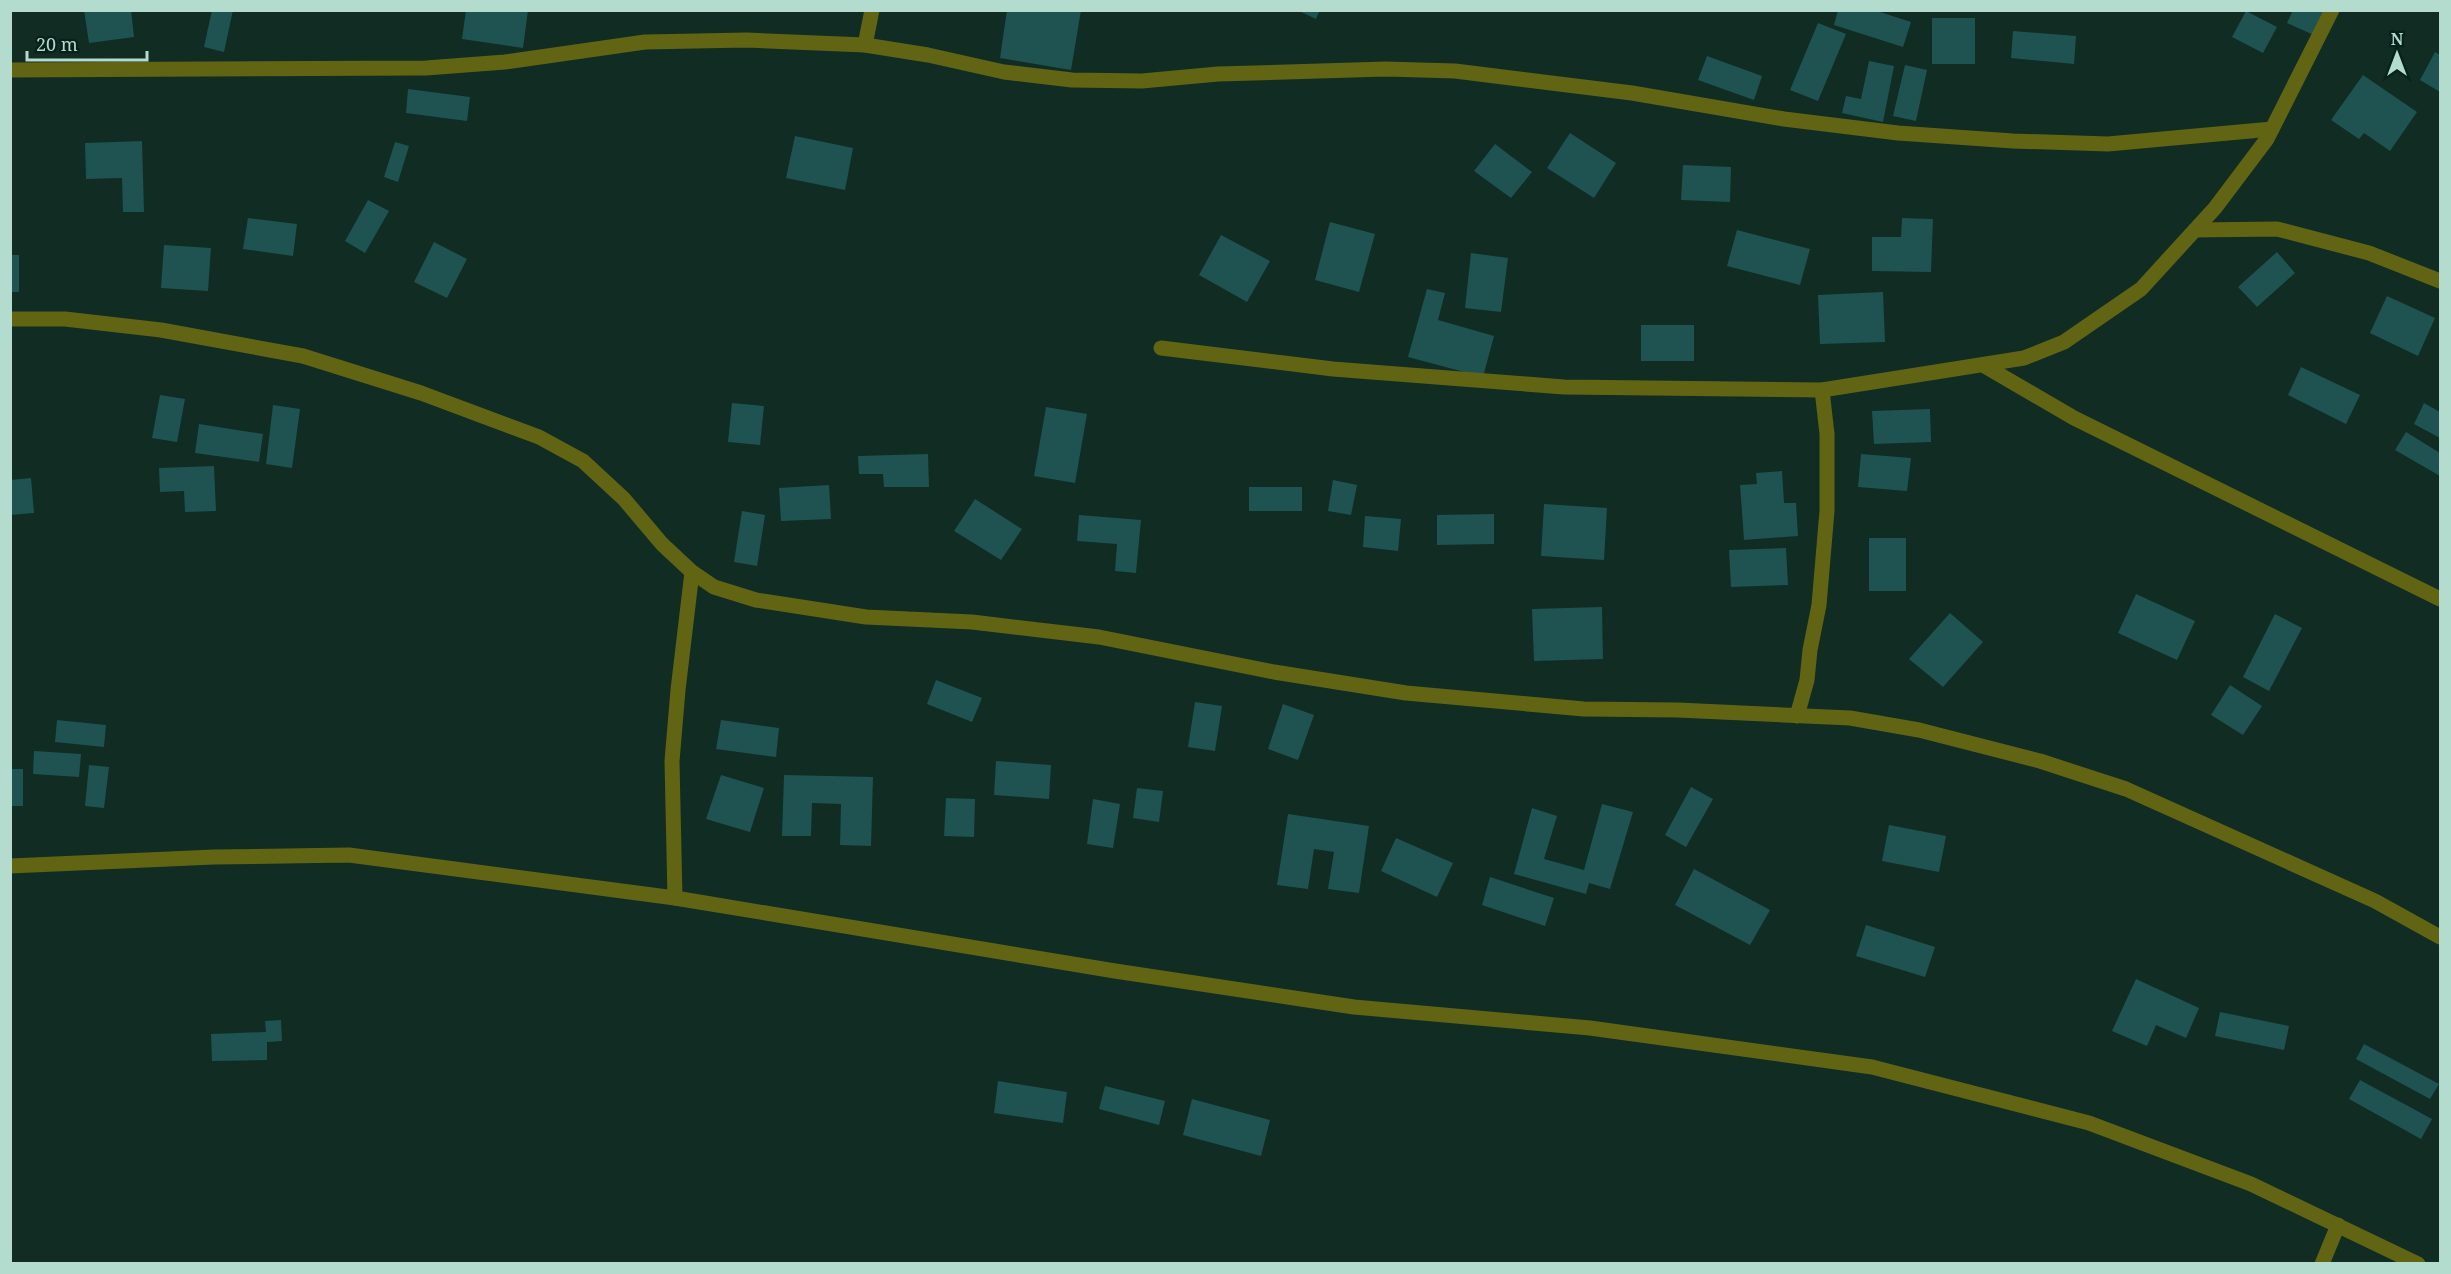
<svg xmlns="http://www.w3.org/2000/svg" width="2451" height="1274" font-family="'Noto Serif',serif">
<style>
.building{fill:#1e5351}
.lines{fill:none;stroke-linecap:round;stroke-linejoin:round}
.street{stroke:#616413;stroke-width:15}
</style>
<rect width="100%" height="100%" fill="#102c23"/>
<g class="building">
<polygon points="84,10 131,10 134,37 89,43"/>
<polygon points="212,10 233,10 224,52 204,47"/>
<polygon points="466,10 528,10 523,48 462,39"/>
<polygon points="1007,10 1081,10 1071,70 1000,58"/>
<polygon points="1297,10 1320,10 1316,19"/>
<polygon points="1838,10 1874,10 1911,22 1903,47 1834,25"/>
<polygon points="2293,10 2328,10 2316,36 2287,23"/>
<polygon points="2246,11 2277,27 2263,53 2232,37"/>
<rect x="1932" y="18" width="43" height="46"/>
<polygon points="1818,23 1846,34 1818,101 1790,90"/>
<polygon points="2013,31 2076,36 2074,64 2011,58"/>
<polygon points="2435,52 2440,55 2440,92 2420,80"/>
<polygon points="1707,56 1762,76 1754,100 1698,80"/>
<polygon points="1869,61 1894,66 1883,122 1842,113 1846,96 1861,99"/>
<polygon points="1905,65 1927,70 1916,121 1893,116"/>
<polygon points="2363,75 2417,112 2390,151 2364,133 2359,139 2331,120"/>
<polygon points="408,89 470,97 467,121 406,113"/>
<polygon points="1570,133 1616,163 1594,198 1547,168"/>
<polygon points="795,136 853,148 845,190 786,178"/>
<polygon points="142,141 144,212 123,212 122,178 86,179 85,143"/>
<polygon points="395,142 409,146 398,182 384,177"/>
<polygon points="1495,144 1532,172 1511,198 1474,171"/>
<polygon points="1683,165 1731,167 1730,202 1681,200"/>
<polygon points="368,200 389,211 365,253 345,241"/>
<polygon points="248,218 297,224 293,256 243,249"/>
<polygon points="1902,218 1933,219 1931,272 1872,271 1872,237 1901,237"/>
<polygon points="1330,222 1375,234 1359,292 1315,280"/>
<polygon points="1737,230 1810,249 1800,285 1727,266"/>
<polygon points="1221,235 1270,261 1247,302 1199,275"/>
<polygon points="434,242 467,259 447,298 414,282"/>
<polygon points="164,245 211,248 208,291 161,288"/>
<polygon points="2277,252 2295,273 2257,307 2238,287"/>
<polygon points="1471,253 1508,258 1501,312 1465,308"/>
<rect x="10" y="255" width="9" height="37"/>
<polygon points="1427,289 1445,293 1438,320 1494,336 1483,377 1408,357"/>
<polygon points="1883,292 1885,342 1820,344 1818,295"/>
<polygon points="2387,296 2435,318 2418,356 2370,333"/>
<rect x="1641" y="325" width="53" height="36"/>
<polygon points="2301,367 2360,395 2346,424 2288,395"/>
<polygon points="160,395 185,399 177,442 152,438"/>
<polygon points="732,403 764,406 760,445 728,442"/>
<polygon points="2424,403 2440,412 2440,438 2414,424"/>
<polygon points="273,405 300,409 292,468 266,464"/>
<polygon points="1046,407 1087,414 1075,483 1034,476"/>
<polygon points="1930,409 1931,442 1874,444 1872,411"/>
<polygon points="199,424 263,434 259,462 195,453"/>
<polygon points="2406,432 2440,453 2440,476 2395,450"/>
<polygon points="928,454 929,487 884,487 883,474 859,474 858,456"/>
<polygon points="1861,454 1911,458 1907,491 1858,487"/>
<polygon points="214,466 216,511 185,512 184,491 160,492 159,468"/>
<polygon points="1782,471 1784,503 1796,503 1798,536 1744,540 1740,485 1757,484 1756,473"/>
<polygon points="31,478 34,513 10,515 10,480"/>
<polygon points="1333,480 1357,485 1351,515 1328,511"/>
<polygon points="829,485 831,519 781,521 779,488"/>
<rect x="1249" y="487" width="53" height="24"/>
<polygon points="975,499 1022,529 1001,560 954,531"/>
<polygon points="1544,504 1607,508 1604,560 1541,556"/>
<polygon points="742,511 765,515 757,566 734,562"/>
<polygon points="1494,514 1494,544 1437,545 1437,515"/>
<polygon points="1079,515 1141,520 1136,573 1115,571 1117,544 1077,541"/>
<polygon points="1365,516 1401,519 1398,551 1363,547"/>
<rect x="1869" y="538" width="37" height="53"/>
<polygon points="1786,548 1788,585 1731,587 1729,550"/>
<polygon points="2136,594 2195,621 2177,660 2118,633"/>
<polygon points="1602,607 1603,659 1534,661 1532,609"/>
<polygon points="1950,613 1983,642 1943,687 1909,659"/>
<polygon points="2275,614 2302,628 2269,691 2243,677"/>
<polygon points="936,680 982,698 972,722 927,704"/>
<polygon points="2230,685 2262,706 2243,735 2211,715"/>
<polygon points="1195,702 1222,706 1215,751 1188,747"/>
<polygon points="1283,704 1314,715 1298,760 1268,749"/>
<polygon points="57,720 106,725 104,747 55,742"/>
<polygon points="721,720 779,728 776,757 716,749"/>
<polygon points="34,751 81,754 79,777 33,774"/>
<polygon points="996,761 1051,765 1049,799 994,795"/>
<polygon points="89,765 109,767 104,808 85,806"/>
<rect x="10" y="769" width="13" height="37"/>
<polygon points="721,775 764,788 750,832 706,819"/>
<polygon points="784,775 873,777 871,846 840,845 841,804 812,803 811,836 782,836"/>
<polygon points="1691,787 1713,799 1686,847 1665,835"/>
<polygon points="1137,788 1163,791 1159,822 1133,818"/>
<polygon points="946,798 975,799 974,837 944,836"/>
<polygon points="1093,799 1120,804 1113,848 1087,844"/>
<polygon points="1602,804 1633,812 1610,889 1589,883 1586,894 1514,874 1532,808 1557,816 1544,859 1584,870"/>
<polygon points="1288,814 1369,826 1359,893 1328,889 1334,852 1314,849 1308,889 1277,885"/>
<polygon points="1889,825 1946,836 1939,872 1882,861"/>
<polygon points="1396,838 1453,863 1437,897 1381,871"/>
<polygon points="1694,869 1770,910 1750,945 1675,905"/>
<polygon points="1490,877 1554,898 1545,926 1482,905"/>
<polygon points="1866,925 1935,947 1925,977 1856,956"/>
<polygon points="2136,979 2199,1008 2186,1038 2156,1025 2147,1046 2112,1031"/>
<polygon points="2220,1012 2289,1026 2284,1050 2215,1036"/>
<polygon points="281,1020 282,1041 267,1042 267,1060 212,1061 211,1034 266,1032 265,1021"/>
<polygon points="2364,1044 2439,1084 2430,1099 2356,1059"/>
<polygon points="2360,1080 2432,1119 2421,1139 2349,1099"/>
<polygon points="998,1081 1067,1092 1063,1123 994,1113"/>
<polygon points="1105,1086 1165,1101 1159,1125 1099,1109"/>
<polygon points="1192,1099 1270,1120 1261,1156 1183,1135"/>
</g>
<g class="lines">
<g class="street">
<polyline points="865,45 872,10"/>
<polyline points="10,70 426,68 505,62 645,42 747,40 865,45 928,55 1004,72 1072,80 1142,81 1218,74 1386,69 1455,71 1632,93 1784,119 1898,133 2013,141 2108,144 2272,129"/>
<polyline points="2195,230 2277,229 2369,253 2440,281"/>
<polyline points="10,319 65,319 161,330 303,356 421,393 539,437 583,461 624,499 662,544 692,572 714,587 756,600 866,617 972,622 1099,637 1274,672 1406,693 1584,709 1678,710 1850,718 1919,730 2040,761 2126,789 2375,901 2440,937"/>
<polyline points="1161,348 1333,369 1564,387 1822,390 2024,358 2064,342 2141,289 2215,208 2267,139 2332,10"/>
<polyline points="1983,365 2074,418 2440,599"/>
<polyline points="1797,716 1807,680 1810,650 1819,605 1827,511 1827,434 1822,390"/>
<polyline points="10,866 214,857 349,855 675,898 1115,971 1354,1007 1590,1028 1872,1067 2089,1123 2251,1184 2418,1264"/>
<polyline points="675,898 672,761 678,690 692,572"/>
<polyline points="2322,1264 2338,1225"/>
</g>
</g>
<rect width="2451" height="1274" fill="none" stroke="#b4dcce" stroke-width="24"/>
<g transform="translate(2397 54)" stroke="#06221a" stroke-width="4.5" paint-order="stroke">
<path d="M0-4.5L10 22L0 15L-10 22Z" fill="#b4dcce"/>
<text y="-9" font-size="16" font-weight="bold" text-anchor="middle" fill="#b4dcce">N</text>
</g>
<path d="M27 51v9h120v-9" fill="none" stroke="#b4dcce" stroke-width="3"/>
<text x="36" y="51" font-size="18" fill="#b4dcce" stroke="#06221a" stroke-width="4.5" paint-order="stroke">20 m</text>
</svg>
